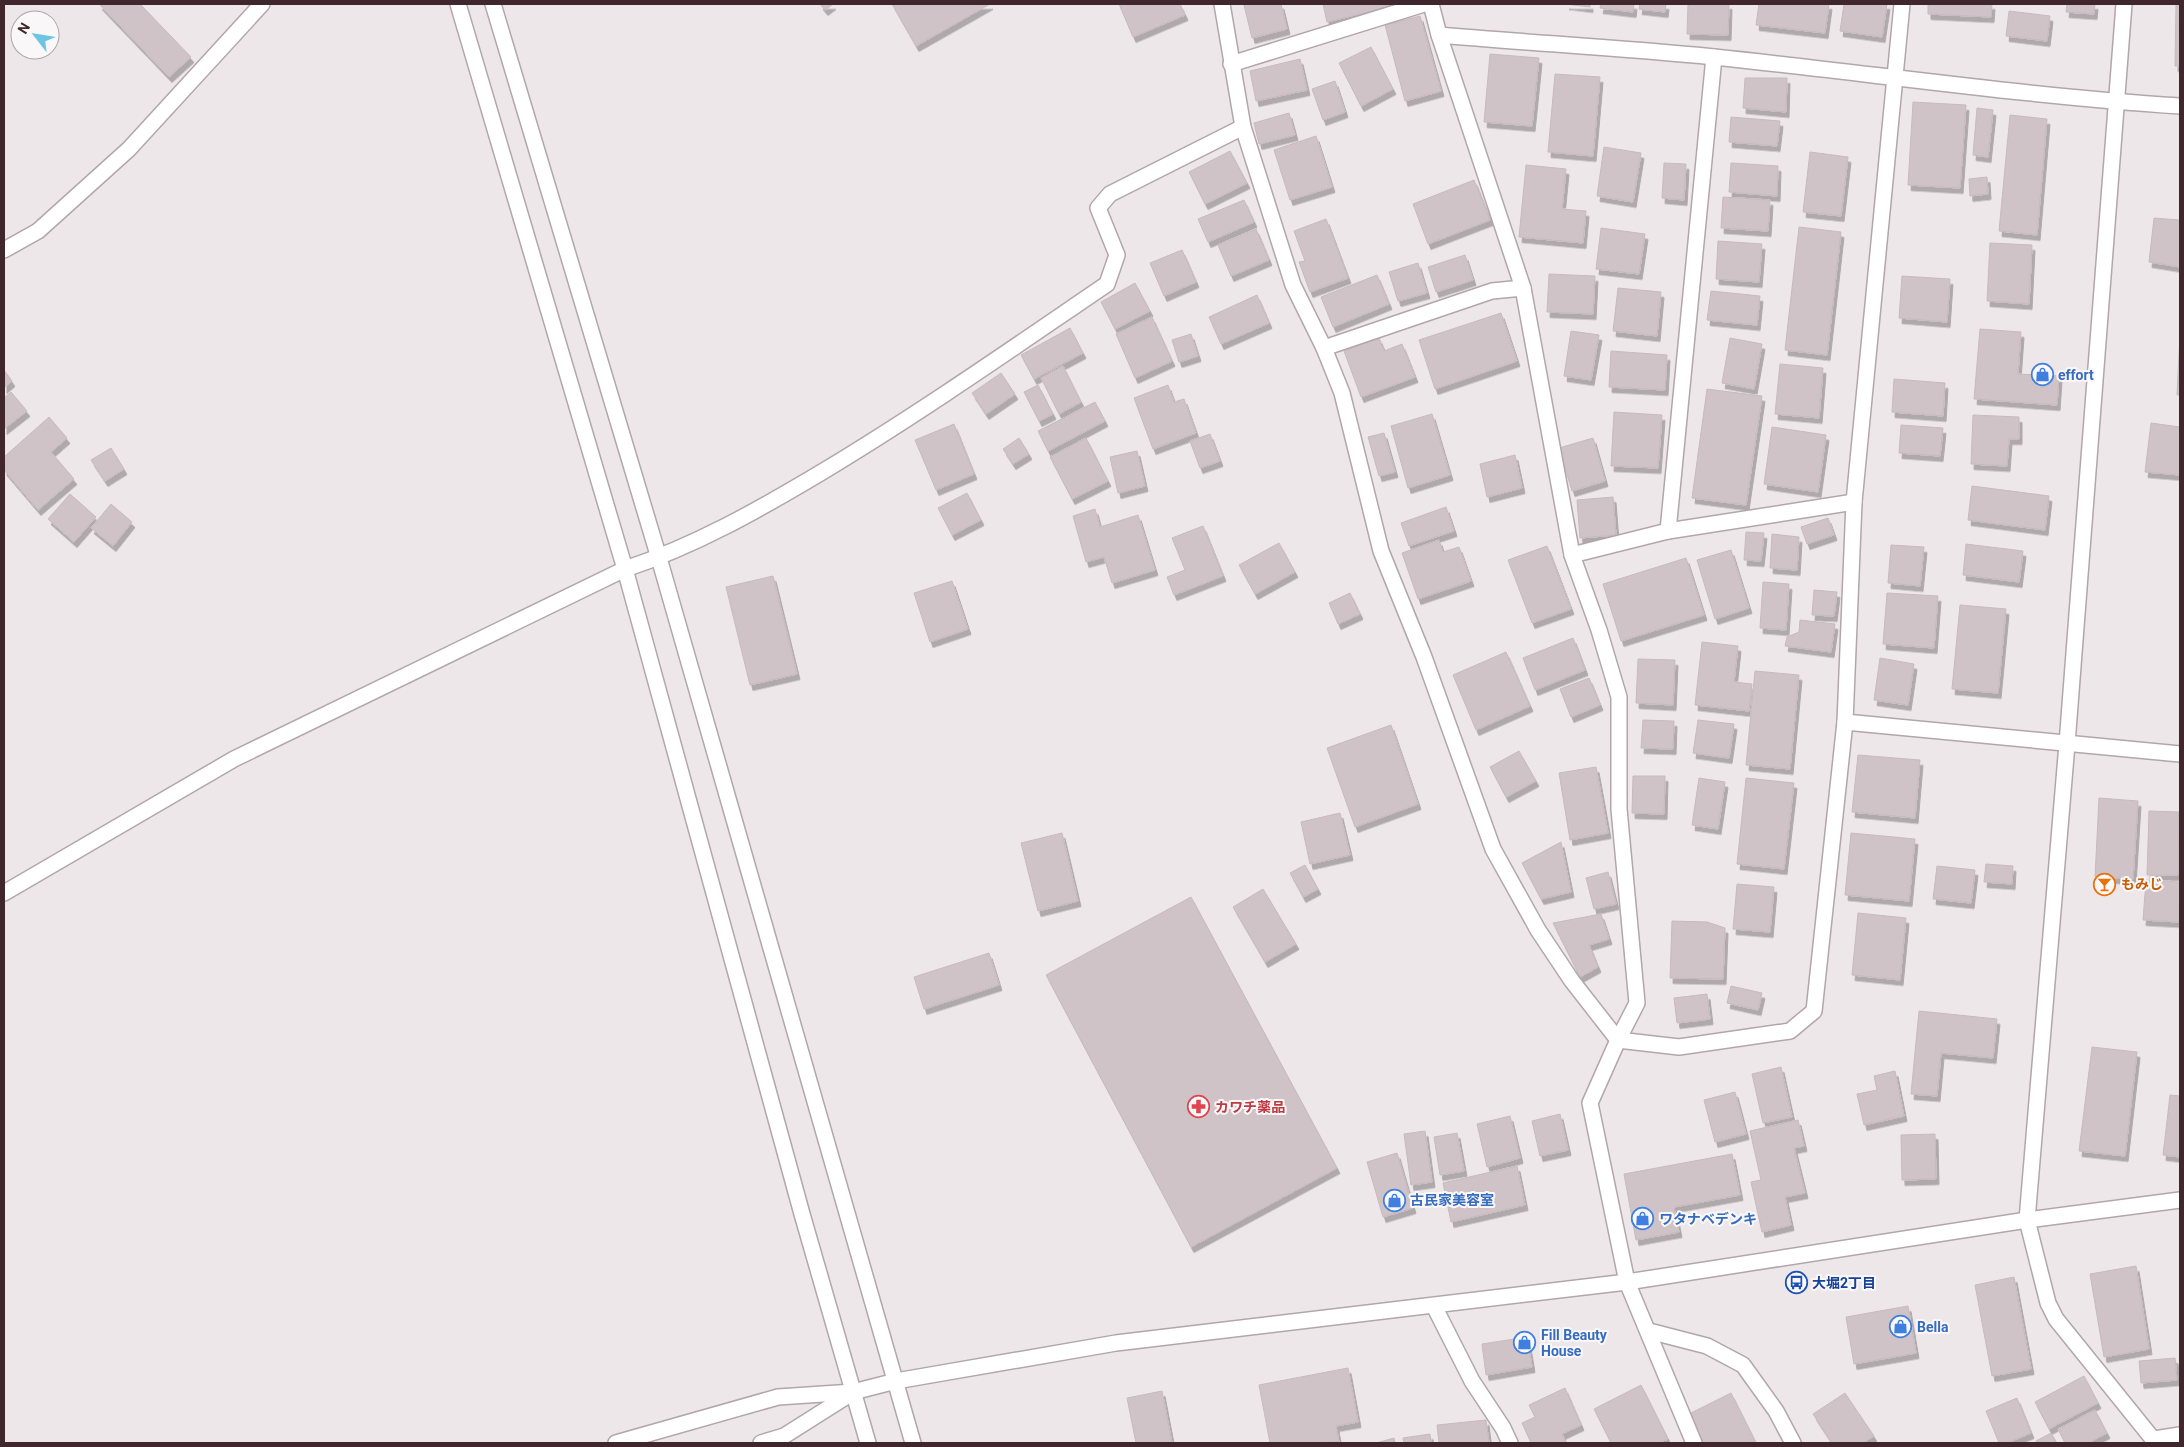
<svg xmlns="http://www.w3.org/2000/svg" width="2184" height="1447" font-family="Roboto,'Noto Sans JP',sans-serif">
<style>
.building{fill:#cfc3c8;stroke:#c7babf;filter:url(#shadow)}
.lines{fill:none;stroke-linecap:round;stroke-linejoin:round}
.minor-casing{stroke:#b2a6aa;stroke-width:18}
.minor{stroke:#fff;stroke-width:15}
.labels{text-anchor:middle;stroke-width:4;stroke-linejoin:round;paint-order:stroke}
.shop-label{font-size:14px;font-weight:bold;fill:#366cbe;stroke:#faf7f9;text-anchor:start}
.food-label{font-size:14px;font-weight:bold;fill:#c56008;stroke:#faf7f9;text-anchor:start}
.health-label{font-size:14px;font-weight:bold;fill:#be3a42;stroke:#faf7f9;text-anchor:start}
.transit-label{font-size:14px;font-weight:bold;fill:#164399;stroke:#faf7f9;text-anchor:start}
</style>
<defs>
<filter id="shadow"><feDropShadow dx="3" dy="5.5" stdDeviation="0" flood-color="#0004"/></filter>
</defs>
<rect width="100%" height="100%" fill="#eee7ea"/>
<g class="building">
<polygon points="99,4 140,4 191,57 169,77"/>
<polygon points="820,4 833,4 825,10"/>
<polygon points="892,4 990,4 916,46"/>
<polygon points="1119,4 1180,4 1185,15 1133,37"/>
<polygon points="1248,4 1281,4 1287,29 1252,38 1244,5"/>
<polygon points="1323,4 1400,4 1327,22"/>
<polygon points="1566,4 1590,4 1590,7"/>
<polygon points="1601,4 1634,4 1633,12 1600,8"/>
<polygon points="1640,4 1666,4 1665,12 1639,9"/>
<polygon points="1688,4 1729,4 1728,35 1687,34"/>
<polygon points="1759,4 1829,4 1825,33 1756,25"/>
<polygon points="1844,4 1887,4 1882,37 1840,31"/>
<polygon points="1928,4 1992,4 1991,17 1928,14"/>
<polygon points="2067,4 2095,4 2094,14 2066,12"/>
<polygon points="2176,4 2180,4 2180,66 2175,66"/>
<polygon points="2009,11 2050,16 2047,41 2006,36"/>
<polygon points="1420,16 1441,91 1405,101 1385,25"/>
<polygon points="1371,47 1393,89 1361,106 1339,63"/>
<polygon points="1490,54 1539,58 1532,126 1484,122"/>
<polygon points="1300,59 1307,90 1256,101 1250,71"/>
<polygon points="1555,74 1600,77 1593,156 1548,152"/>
<polygon points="1745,78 1787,78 1786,112 1743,108"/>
<polygon points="1335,81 1345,112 1323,120 1312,89"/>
<polygon points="1913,102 1966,105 1960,188 1908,185"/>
<polygon points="1977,108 1993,110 1988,157 1973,155"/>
<polygon points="1289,113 1295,135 1259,144 1254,123"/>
<polygon points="2010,115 2047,119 2037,235 1999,231"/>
<polygon points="1731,117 1780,121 1777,146 1729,142"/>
<polygon points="1316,136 1332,187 1290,200 1274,150"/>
<polygon points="1604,147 1641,153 1633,202 1597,196"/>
<polygon points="1230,151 1247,183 1205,204 1189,172"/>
<polygon points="1810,152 1848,157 1841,216 1803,212"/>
<polygon points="1664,163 1686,164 1684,200 1662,198"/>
<polygon points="1731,163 1778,166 1777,196 1729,192"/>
<polygon points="1526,165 1566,169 1562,209 1586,211 1583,243 1519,237"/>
<polygon points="1987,177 1988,194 1970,196 1969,179"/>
<polygon points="1474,180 1490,220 1428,244 1413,204"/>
<polygon points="1723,197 1770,200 1768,231 1721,228"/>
<polygon points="1244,200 1254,222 1208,242 1198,219"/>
<polygon points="2154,218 2180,220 2180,267 2149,262"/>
<polygon points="1326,219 1348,278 1310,292 1299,262 1305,261 1294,231"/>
<polygon points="1799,227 1841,232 1827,355 1785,350"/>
<polygon points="1601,228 1645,234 1639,274 1596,269"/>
<polygon points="1256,229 1269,260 1231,276 1218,245"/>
<polygon points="1718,241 1762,244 1759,282 1716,279"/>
<polygon points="1990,243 2032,245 2029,304 1987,301"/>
<polygon points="1182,250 1196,282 1164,296 1150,263"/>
<polygon points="1465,255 1473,280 1436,292 1428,267"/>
<polygon points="1418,263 1427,293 1398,301 1389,272"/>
<polygon points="1549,274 1595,276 1593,314 1547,312"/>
<polygon points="1377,275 1389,304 1333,327 1321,297"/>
<polygon points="1902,276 1950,279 1947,322 1899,318"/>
<polygon points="1135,283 1150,311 1115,329 1101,302"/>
<polygon points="1618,288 1661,292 1657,336 1613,331"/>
<polygon points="1711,291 1760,296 1757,325 1707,320"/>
<polygon points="1257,295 1269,323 1221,344 1209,317"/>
<polygon points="1501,313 1517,361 1435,389 1419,340"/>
<polygon points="1152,317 1172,361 1135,378 1116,334"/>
<polygon points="1070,328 1083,353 1034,379 1021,355"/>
<polygon points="1980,329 2021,332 2018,374 2059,376 2057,405 1974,399"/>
<polygon points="1571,331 1599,335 1591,380 1564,376"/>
<polygon points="1191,334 1198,356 1179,362 1172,340"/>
<polygon points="2180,335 2180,395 2177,395"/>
<polygon points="1379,338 1384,351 1402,344 1415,377 1361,397 1344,351"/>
<polygon points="1730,338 1762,344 1754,389 1722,383"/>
<polygon points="1611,351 1667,355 1665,390 1609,387"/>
<polygon points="1780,364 1823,368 1819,418 1775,414"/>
<polygon points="1063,366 1081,402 1059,414 1041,378"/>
<polygon points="4,370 12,381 4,388"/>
<polygon points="1001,373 1015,394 986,414 972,393"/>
<polygon points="1894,379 1945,383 1943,416 1892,412"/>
<polygon points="1038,385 1053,414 1039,421 1024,392"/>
<polygon points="1168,385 1174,402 1184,399 1196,433 1153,449 1134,398"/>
<polygon points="1707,389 1762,396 1746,505 1692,498"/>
<polygon points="11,392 27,411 4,429 4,398"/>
<polygon points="1095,402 1105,421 1048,451 1038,431"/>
<polygon points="1614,412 1662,415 1658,468 1611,466"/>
<polygon points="1432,414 1450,475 1408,488 1391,426"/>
<polygon points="1973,415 2019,417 2019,439 2009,439 2007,466 1971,464"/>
<polygon points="49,417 67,438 51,452 74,479 38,510 4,470 4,457"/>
<polygon points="2151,423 2180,427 2180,475 2145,472"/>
<polygon points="954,424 974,474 936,490 915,440"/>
<polygon points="1901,425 1943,428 1940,456 1899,453"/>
<polygon points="1772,427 1826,435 1818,492 1764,484"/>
<polygon points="1384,433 1395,472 1379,476 1368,437"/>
<polygon points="1210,434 1220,461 1200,468 1190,441"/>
<polygon points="1019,438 1029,454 1013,464 1003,449"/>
<polygon points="1086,438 1108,481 1072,499 1050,457"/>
<polygon points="1593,438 1605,481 1572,491 1559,448"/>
<polygon points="111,448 124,469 105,481 91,460"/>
<polygon points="1137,451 1145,486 1118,493 1110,457"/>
<polygon points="1515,455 1522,488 1487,497 1480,464"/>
<polygon points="1972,486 2049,496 2045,530 1968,520"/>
<polygon points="967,493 981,520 952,535 938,508"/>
<polygon points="70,494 96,517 74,542 48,519"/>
<polygon points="1613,497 1616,535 1580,538 1577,500"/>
<polygon points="111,504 132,522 113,546 91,528"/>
<polygon points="1446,507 1454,531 1409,546 1401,523"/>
<polygon points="1095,509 1100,527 1138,515 1155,570 1112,583 1104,557 1086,562 1073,516"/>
<polygon points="1828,518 1834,535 1807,544 1801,527"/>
<polygon points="1203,526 1223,576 1174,595 1167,577 1185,570 1172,538"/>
<polygon points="1746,532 1764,533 1761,561 1744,560"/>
<polygon points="1772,534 1799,537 1797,570 1770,568"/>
<polygon points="1439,540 1443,552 1459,547 1471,581 1418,599 1402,553"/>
<polygon points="1279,543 1295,572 1255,594 1239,565"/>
<polygon points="1966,544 2023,551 2019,582 1963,575"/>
<polygon points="1891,545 1924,547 1920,586 1888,583"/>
<polygon points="1547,546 1571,609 1532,623 1508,560"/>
<polygon points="1731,550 1749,608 1715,619 1697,560"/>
<polygon points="1686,558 1704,615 1621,641 1603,584"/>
<polygon points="773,576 797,674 750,685 726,587"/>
<polygon points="952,581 968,629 930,642 914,593"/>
<polygon points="1763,582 1789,584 1786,630 1760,628"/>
<polygon points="1814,590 1837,592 1834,616 1812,615"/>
<polygon points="1350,593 1360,614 1338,624 1329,603"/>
<polygon points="1887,593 1938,596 1934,648 1883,644"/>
<polygon points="1960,605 2006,609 1998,693 1952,689"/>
<polygon points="1800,620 1835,624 1831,652 1785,646 1787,637 1799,632"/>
<polygon points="1573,638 1585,670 1535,690 1523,658"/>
<polygon points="1702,642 1738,646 1734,682 1752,684 1749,711 1695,705"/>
<polygon points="1506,652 1530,706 1476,730 1453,675"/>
<polygon points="1880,658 1914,664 1908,705 1874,700"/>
<polygon points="1638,659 1675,660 1673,705 1636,703"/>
<polygon points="1755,671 1799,675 1790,769 1746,765"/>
<polygon points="1589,678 1600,705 1571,717 1560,689"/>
<polygon points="1643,720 1674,721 1673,749 1641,748"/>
<polygon points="1698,720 1734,724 1729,758 1693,753"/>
<polygon points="1391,725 1418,804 1355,827 1327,748"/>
<polygon points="1519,751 1536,781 1506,797 1490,767"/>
<polygon points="1858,755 1920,760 1915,818 1852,812"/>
<polygon points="1596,767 1608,833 1570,840 1559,773"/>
<polygon points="1633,776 1665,776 1664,814 1632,813"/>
<polygon points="1699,778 1725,782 1718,829 1692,825"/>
<polygon points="1746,778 1794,783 1784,869 1737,864"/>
<polygon points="2099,798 2138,801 2133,879 2095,877"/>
<polygon points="2149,811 2179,812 2178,875 2147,875"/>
<polygon points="1340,813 1350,855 1310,864 1301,822"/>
<polygon points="1062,833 1078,901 1038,911 1021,843"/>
<polygon points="1851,833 1915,839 1909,901 1845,895"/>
<polygon points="1561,842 1571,892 1541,899 1522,863"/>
<polygon points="1986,864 2013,866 2012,884 1984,882"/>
<polygon points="1305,865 1318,889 1303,897 1290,873"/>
<polygon points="1937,866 1975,870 1971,903 1933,899"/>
<polygon points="1608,872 1616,904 1594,909 1586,878"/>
<polygon points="2146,880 2180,882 2179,922 2143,920"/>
<polygon points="1737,884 1774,887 1770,932 1733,929"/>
<polygon points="1263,889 1296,944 1265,962 1233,907"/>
<polygon points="1191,897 1337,1168 1191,1247 1046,975"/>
<polygon points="1858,913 1906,918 1900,980 1852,975"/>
<polygon points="1601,914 1609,939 1589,945 1598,967 1580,977 1553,923"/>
<polygon points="1672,921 1707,922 1725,928 1723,979 1670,978"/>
<polygon points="989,953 999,985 924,1009 914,977"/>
<polygon points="1731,986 1762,993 1758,1010 1727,1003"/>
<polygon points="1707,994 1710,1019 1677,1023 1674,998"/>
<polygon points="1919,1011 1997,1019 1993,1058 1941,1053 1937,1096 1911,1094"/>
<polygon points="2092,1047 2137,1052 2125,1156 2079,1151"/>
<polygon points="1781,1067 1792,1117 1763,1123 1752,1074"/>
<polygon points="1895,1071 1904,1116 1864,1125 1857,1094 1877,1090 1874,1076"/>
<polygon points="1735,1092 1746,1134 1715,1142 1704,1100"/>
<polygon points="2170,1095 2180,1096 2180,1157 2163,1155"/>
<polygon points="1560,1114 1568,1150 1540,1156 1532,1121"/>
<polygon points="1510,1116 1520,1158 1487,1167 1477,1124"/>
<polygon points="1798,1120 1804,1146 1794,1148 1805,1193 1785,1197 1791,1225 1762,1232 1751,1182 1761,1180 1750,1131"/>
<polygon points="1425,1131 1432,1182 1411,1185 1404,1134"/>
<polygon points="1457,1133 1464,1171 1440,1175 1434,1137"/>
<polygon points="1935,1134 1936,1179 1902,1180 1901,1135"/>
<polygon points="1397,1153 1413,1208 1383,1217 1367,1162"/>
<polygon points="1732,1154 1740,1195 1674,1207 1679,1232 1636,1240 1624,1174"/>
<polygon points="1517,1166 1525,1205 1451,1222 1443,1183"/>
<polygon points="2136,1266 2149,1349 2104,1357 2090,1274"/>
<polygon points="2014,1277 2031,1369 1992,1376 1975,1285"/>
<polygon points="1908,1306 1916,1353 1854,1364 1846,1317"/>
<polygon points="1527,1337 1532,1367 1486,1375 1482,1344"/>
<polygon points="2175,1358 2177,1380 2141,1383 2139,1361"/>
<polygon points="1348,1368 1358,1422 1336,1426 1339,1442 1270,1443 1259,1385"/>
<polygon points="2084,1376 2098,1403 2049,1429 2035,1402"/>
<polygon points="1641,1385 1668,1439 1658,1443 1611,1443 1594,1409"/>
<polygon points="1565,1388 1581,1425 1562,1434 1566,1443 1531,1443 1522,1423 1535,1417 1529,1405"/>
<polygon points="1162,1391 1172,1443 1136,1443 1127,1398"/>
<polygon points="1731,1393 1756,1443 1703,1443 1689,1414"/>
<polygon points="1845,1393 1874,1436 1863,1443 1832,1443 1813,1414"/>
<polygon points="2017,1398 2031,1433 2007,1443 1999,1443 1986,1411"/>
<polygon points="2095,1410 2107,1433 2088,1443 2065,1443 2058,1429"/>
<polygon points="1486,1420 1489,1443 1439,1443 1437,1425"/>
<polygon points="2051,1433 2057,1443 2037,1443 2036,1441"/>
<polygon points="1430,1434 1431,1443 1404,1443 1403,1438"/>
<polygon points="1394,1438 1395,1443 1376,1443"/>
</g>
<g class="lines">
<defs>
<g id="minor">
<polyline points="458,4 625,569 802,1214 868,1443"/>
<polyline points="493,4 659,558 913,1443"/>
<polyline points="1222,4 1243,127 1293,285 1324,348 1342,393 1381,551 1424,657 1493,849 1538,930 1572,981 1618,1040 1679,1047 1790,1031 1814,1011 1845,722 1854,502 1902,4"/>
<polyline points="1431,4 1439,35 1523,288 1572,555 1599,630 1619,697 1619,809 1637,1003 1618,1040 1590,1103 1627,1282 1694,1443"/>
<polyline points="2124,4 2067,744 2027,1220 2048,1303 2056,1319 2156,1443"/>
<path d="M1439,35c92,8 184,13 275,22 156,16 310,39 466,49"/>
<polyline points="1231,64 1424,4"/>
<polyline points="4,250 38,231 129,149 262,4"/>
<polyline points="1324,348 1492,291 1523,288"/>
<polyline points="1668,531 1714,57"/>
<polyline points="1572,555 1668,531 1854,502"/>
<polyline points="1845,722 2180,754"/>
<path d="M4,893l230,-134 391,-190c70,-23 135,-60 197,-97 98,-59 191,-124 285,-188l10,-29 -19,-47 12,-14 133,-67"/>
<polyline points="1434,1306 1472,1381 1503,1428 1510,1443"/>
<polyline points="1649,1331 1707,1346 1743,1365 1776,1411 1793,1443"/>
<polyline points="2154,1439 2180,1435"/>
<polyline points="616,1443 778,1397 853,1392 896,1381 1116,1343 1627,1282 2027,1220 2180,1200"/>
<polyline points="761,1443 784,1436 852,1393"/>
</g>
</defs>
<use href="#minor" class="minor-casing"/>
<use href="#minor" class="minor"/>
</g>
<defs>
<symbol id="shop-ring" viewBox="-11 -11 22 22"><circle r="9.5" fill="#faf7f9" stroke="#3f7fe0" stroke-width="1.5"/><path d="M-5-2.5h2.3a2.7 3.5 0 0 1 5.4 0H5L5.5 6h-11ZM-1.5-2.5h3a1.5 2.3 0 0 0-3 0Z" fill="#3f7fe0"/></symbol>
<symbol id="bar-ring" viewBox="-11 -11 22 22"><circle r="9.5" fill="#faf7f9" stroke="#e8710a" stroke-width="1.5"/><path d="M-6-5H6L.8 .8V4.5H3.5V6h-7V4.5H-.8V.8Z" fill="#e8710a"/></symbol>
<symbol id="pharmacy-ring" viewBox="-11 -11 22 22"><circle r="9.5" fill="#faf7f9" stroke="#e0444e" stroke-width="1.5"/><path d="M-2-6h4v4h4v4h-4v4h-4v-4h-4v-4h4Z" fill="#e0444e"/></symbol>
<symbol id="bus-ring" viewBox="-11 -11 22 22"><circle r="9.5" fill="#faf7f9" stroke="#1a4fb4" stroke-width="1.5"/><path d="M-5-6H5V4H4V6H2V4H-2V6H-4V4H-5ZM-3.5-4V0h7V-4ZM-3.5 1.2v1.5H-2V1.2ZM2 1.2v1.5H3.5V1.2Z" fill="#1a4fb4"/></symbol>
</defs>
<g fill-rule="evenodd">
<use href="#shop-ring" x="2030" y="362" width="25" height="25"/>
<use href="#bar-ring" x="2092" y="872" width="25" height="25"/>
<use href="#pharmacy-ring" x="1186" y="1094" width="25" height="25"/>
<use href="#shop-ring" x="1382" y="1188" width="25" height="25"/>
<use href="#shop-ring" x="1630" y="1206" width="25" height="25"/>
<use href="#bus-ring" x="1784" y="1270" width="25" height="25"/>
<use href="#shop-ring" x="1888" y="1314" width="25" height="25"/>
<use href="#shop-ring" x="1512" y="1330" width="25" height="25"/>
</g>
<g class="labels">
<g class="shop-label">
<text x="2058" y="380">effort</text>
<text x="1410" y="1205">古民家美容室</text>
<text x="1659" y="1224">ワタナベデンキ</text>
<text x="1917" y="1332">Bella</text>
<text x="1541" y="1340">Fill Beauty<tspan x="1541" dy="16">House</tspan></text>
</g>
<g class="food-label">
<text x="2121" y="889">もみじ</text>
</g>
<g class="health-label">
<text x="1215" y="1112">カワチ薬品</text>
</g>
<g class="transit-label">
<text x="1812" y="1288">大堀2丁目</text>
</g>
</g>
<rect width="2184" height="1447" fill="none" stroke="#3f272d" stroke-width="10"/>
<g transform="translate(35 35) rotate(301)"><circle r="24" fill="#faf7f9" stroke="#afa4a7"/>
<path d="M0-4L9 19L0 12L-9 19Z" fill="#6ec4e4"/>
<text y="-8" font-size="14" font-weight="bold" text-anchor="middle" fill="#3f272d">N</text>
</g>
</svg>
